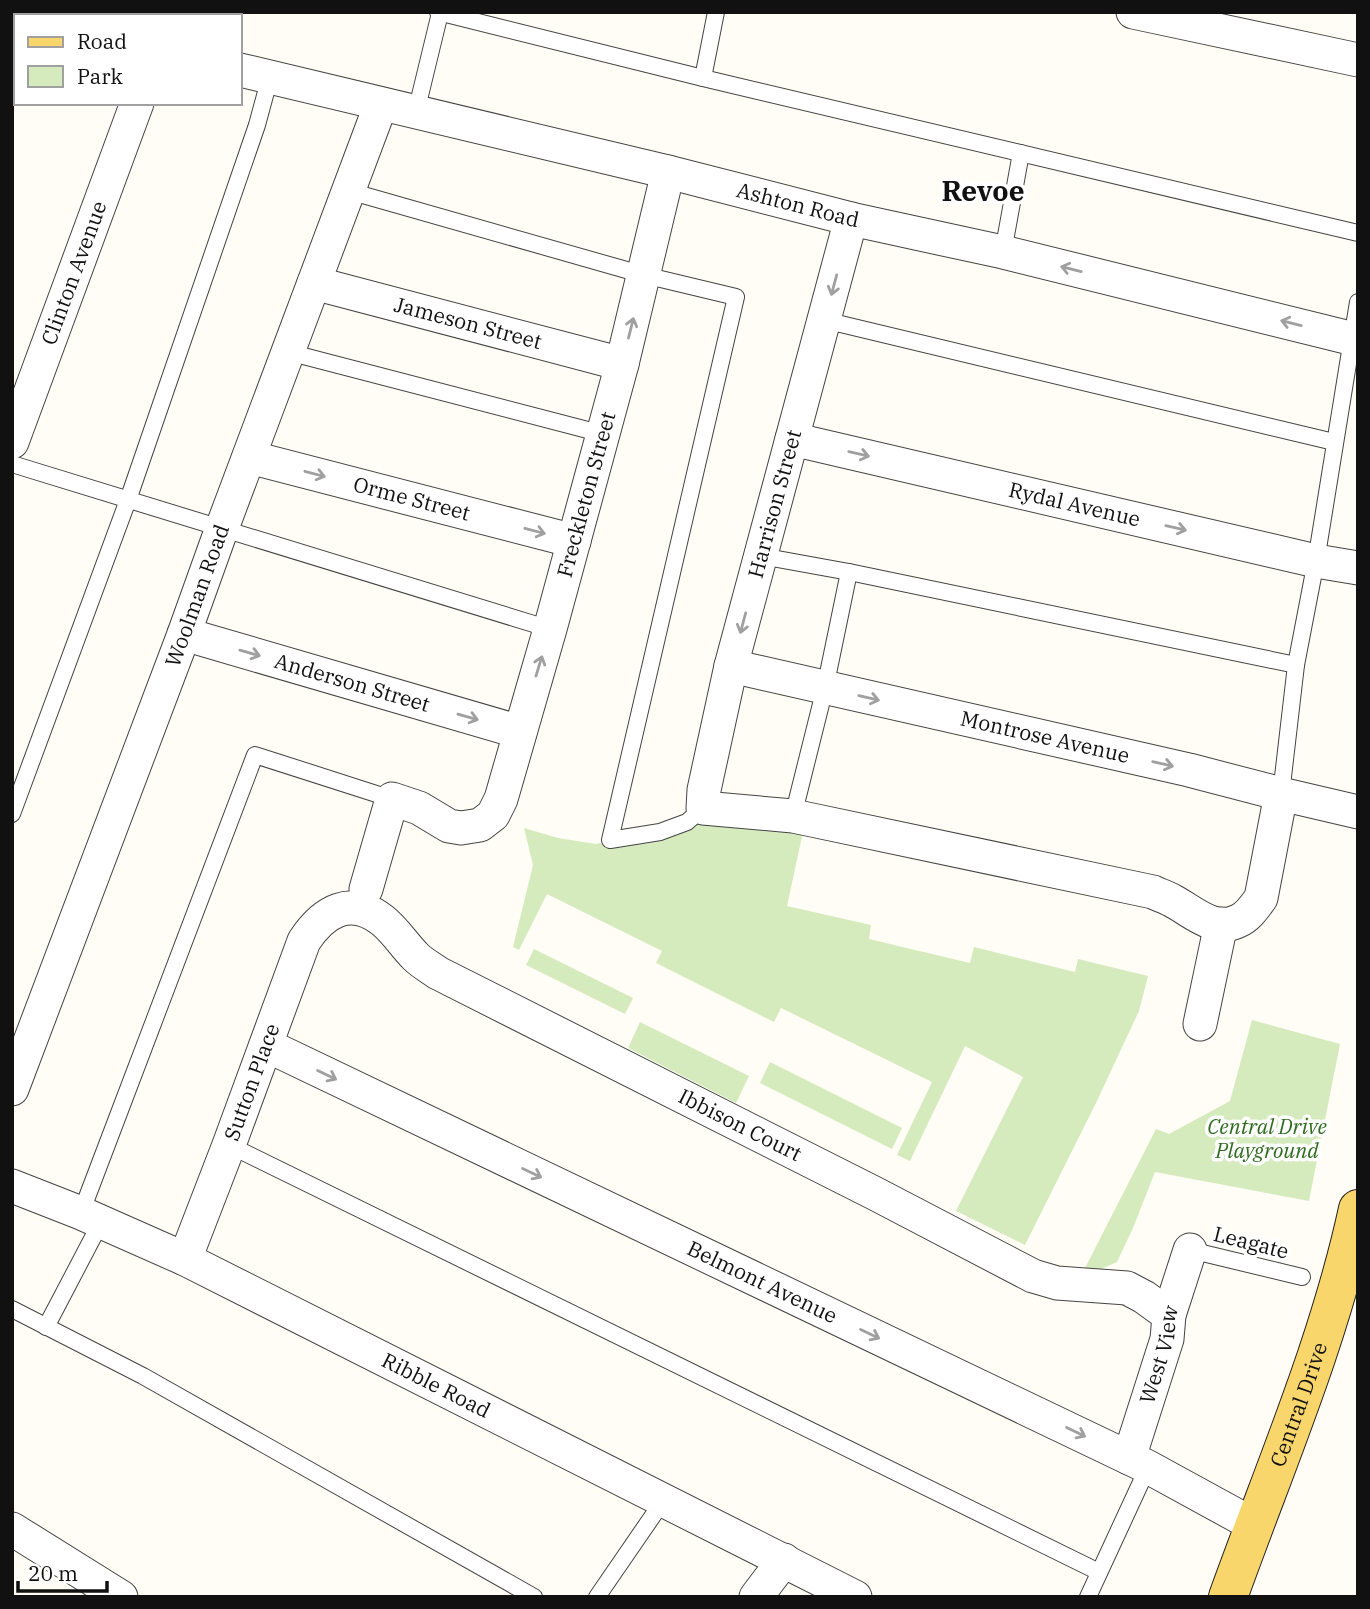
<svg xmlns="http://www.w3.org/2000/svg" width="1370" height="1609" font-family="'IBM Plex Serif',serif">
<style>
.green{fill:#d5ebbd}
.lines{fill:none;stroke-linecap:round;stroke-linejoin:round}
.service-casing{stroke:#444;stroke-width:18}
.minor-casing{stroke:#444;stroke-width:35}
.primary-casing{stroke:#222;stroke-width:40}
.service{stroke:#fff;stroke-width:16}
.minor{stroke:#fff;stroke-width:33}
.primary{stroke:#f9d66b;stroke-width:38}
.oneway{stroke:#a0a0a0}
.labels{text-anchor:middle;stroke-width:7;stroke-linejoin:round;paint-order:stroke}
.street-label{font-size:21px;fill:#111;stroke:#fff}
.park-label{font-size:21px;font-style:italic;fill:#2f6b1f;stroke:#fff}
.district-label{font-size:28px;font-weight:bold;fill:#111;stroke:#fff}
</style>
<rect width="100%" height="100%" fill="#fffdf5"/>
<g class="green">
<polygon points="806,818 787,906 871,925 869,939 970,963 974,947 1075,972 1078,959 1148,976 1139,1011 1096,1103 1025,1245 956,1211 1023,1077 965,1046 910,1161 897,1155 932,1082 781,1008 774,1022 656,963 662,951 547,894 519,950 513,947 533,865 524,828 558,838 596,844 687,822"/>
<polygon points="534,949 633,998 625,1014 526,965"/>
<polygon points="1252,1020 1340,1044 1309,1201 1155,1172 1133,1228 1117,1262 1101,1269 1083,1272 1156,1129 1169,1134 1230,1101"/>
<polygon points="640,1022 749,1076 736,1103 628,1048"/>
<polygon points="770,1062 902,1128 892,1149 760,1083"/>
</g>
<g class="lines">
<defs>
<g id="service">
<polyline points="438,12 703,78 1358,233"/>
<polyline points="703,78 716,12"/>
<polyline points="416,112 440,13"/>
<polyline points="349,191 644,275 736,297 610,840 660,832 687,822 703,808"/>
<polyline points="1003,252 1021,153"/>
<polyline points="824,320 1334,442"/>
<polyline points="288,352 603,434"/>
<polyline points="12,464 550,629"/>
<polyline points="761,556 849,572 1296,665"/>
<polyline points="1281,794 1296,665 1316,561 1358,302"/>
<polyline points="12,814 128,500 257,125 270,77"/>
<polyline points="793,816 825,688 849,572"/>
<polyline points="229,1145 1099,1572"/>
<polyline points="81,1213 255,755 392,799"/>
<polyline points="1190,1250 1302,1277"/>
<polyline points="12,1309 143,1376 534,1597"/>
<polyline points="46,1327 101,1222"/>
<polyline points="597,1597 663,1501"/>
<polyline points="1088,1597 1148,1467"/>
</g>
<g id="minor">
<polyline points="1133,12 1358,60"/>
<polyline points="12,19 16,20"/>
<path id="s1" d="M240,70l428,102 183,47 152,33 355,88"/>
<path d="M851,219l-120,447 -27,124 -1,18 90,8 360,76c6,3 13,5 20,9 19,10 41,32 65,20 10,-4 17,-15 23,-23l20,-104"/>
<path id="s2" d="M314,283l308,81"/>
<path id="s3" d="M792,439l524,122 42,7"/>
<path id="s4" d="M12,442l125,-339"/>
<path id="s5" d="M249,457l325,84"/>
<path id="s6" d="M184,634l336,98"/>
<path id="s7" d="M731,666l458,104 92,24 77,18"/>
<path id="s8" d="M366,889l26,-90 27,9 30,18 12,2 19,-3 13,-10 8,-16 49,-170 72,-265 46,-192"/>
<polyline points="1200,1024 1221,924"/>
<path id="s9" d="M266,1045l882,422 106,58"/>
<path id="s10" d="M12,1089l172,-455 38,-106 159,-424"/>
<path id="s11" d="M12,1186l69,27 104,46 670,338"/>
<path id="s12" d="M185,1259l44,-114 75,-204c19,-29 46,-46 78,-21 13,10 22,25 34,37 6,6 15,11 22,16l438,221 157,82 24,7 70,5 17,9 25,18"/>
<path id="s13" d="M1129,1458l38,-119 2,-24 21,-65"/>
<polyline points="12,1529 121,1597"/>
<polyline points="756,1597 784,1560"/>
</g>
<g id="primary">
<path id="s14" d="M1228,1597c46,-128 101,-254 130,-388"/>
</g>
</defs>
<use href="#service" class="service-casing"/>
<use href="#minor" class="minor-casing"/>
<use href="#primary" class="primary-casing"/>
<use href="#service" class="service"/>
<use href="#minor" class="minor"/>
<use href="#primary" class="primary"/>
</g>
<defs><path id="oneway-shaft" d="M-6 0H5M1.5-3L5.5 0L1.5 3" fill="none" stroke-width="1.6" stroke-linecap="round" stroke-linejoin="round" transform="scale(1.75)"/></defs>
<g class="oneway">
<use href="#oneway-shaft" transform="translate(1071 269) rotate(-166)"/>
<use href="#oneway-shaft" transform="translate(834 285) rotate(105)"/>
<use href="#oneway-shaft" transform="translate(1291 323) rotate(-166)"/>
<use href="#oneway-shaft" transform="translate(631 328) rotate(-76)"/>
<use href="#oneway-shaft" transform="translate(859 454) rotate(13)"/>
<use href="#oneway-shaft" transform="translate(315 474) rotate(15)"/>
<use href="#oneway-shaft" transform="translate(1176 528) rotate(13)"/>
<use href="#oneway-shaft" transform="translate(535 531) rotate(15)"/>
<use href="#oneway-shaft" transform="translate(743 623) rotate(105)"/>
<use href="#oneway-shaft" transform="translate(250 653) rotate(16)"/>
<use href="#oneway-shaft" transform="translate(539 666) rotate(-73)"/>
<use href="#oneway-shaft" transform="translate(869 698) rotate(13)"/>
<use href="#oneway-shaft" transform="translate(468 717) rotate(16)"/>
<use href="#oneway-shaft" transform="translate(1163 764) rotate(13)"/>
<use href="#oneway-shaft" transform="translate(327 1075) rotate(26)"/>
<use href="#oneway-shaft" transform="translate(532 1173) rotate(26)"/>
<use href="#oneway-shaft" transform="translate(870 1334) rotate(26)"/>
<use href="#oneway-shaft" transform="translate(1076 1432) rotate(26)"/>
</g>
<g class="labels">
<g class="street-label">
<text dy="7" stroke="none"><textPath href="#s1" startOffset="574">Ashton Road</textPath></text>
<text dy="7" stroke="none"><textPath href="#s4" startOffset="180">Clinton Avenue</textPath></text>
<text dy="7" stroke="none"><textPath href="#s2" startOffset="159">Jameson Street</textPath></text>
<text dy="7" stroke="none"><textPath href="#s8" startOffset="539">Freckleton Street</textPath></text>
<text dy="7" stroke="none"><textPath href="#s5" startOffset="168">Orme Street</textPath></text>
<text transform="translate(775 504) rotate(-75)" y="7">Harrison Street</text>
<text dy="7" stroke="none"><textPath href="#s3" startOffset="290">Rydal Avenue</textPath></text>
<text dy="7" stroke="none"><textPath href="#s10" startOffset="527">Woolman Road</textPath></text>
<text dy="7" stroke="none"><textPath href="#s6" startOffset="175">Anderson Street</textPath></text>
<text dy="7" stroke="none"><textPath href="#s7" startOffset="322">Montrose Avenue</textPath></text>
<text dy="7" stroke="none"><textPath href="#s12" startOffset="189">Sutton Place</textPath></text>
<text dy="7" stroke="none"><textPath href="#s12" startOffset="849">Ibbison Court</textPath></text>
<text transform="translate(1251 1243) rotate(14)" y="7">Leagate</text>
<text dy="7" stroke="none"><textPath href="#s9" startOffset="550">Belmont Avenue</textPath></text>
<text dy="7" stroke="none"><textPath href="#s13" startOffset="108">West View</textPath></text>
<text dy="7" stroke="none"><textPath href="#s11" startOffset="469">Ribble Road</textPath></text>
<text dy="7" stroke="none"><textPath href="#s14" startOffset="205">Central Drive</textPath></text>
</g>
<g class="park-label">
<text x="1267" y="1134">Central Drive<tspan x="1267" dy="24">Playground</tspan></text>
</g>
<g class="district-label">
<text x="983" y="201">Revoe</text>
</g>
</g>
<rect width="1370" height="1609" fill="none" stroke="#111111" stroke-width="28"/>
<rect x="14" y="14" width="228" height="91" fill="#ffffff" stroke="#a0a0a0" stroke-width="2"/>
<rect x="28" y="37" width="35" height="10" fill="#f9d66b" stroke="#a0a0a0" stroke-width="2"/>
<text x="77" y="49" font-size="21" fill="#111111">Road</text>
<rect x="28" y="66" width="35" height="21" fill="#d5ebbd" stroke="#a0a0a0" stroke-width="2"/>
<text x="77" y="84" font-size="21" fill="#111111">Park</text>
<path d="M18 1581v10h89v-10" fill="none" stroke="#111111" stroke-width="3.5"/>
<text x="28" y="1581" font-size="21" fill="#111111" stroke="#ffffff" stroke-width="5" paint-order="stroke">20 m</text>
</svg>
